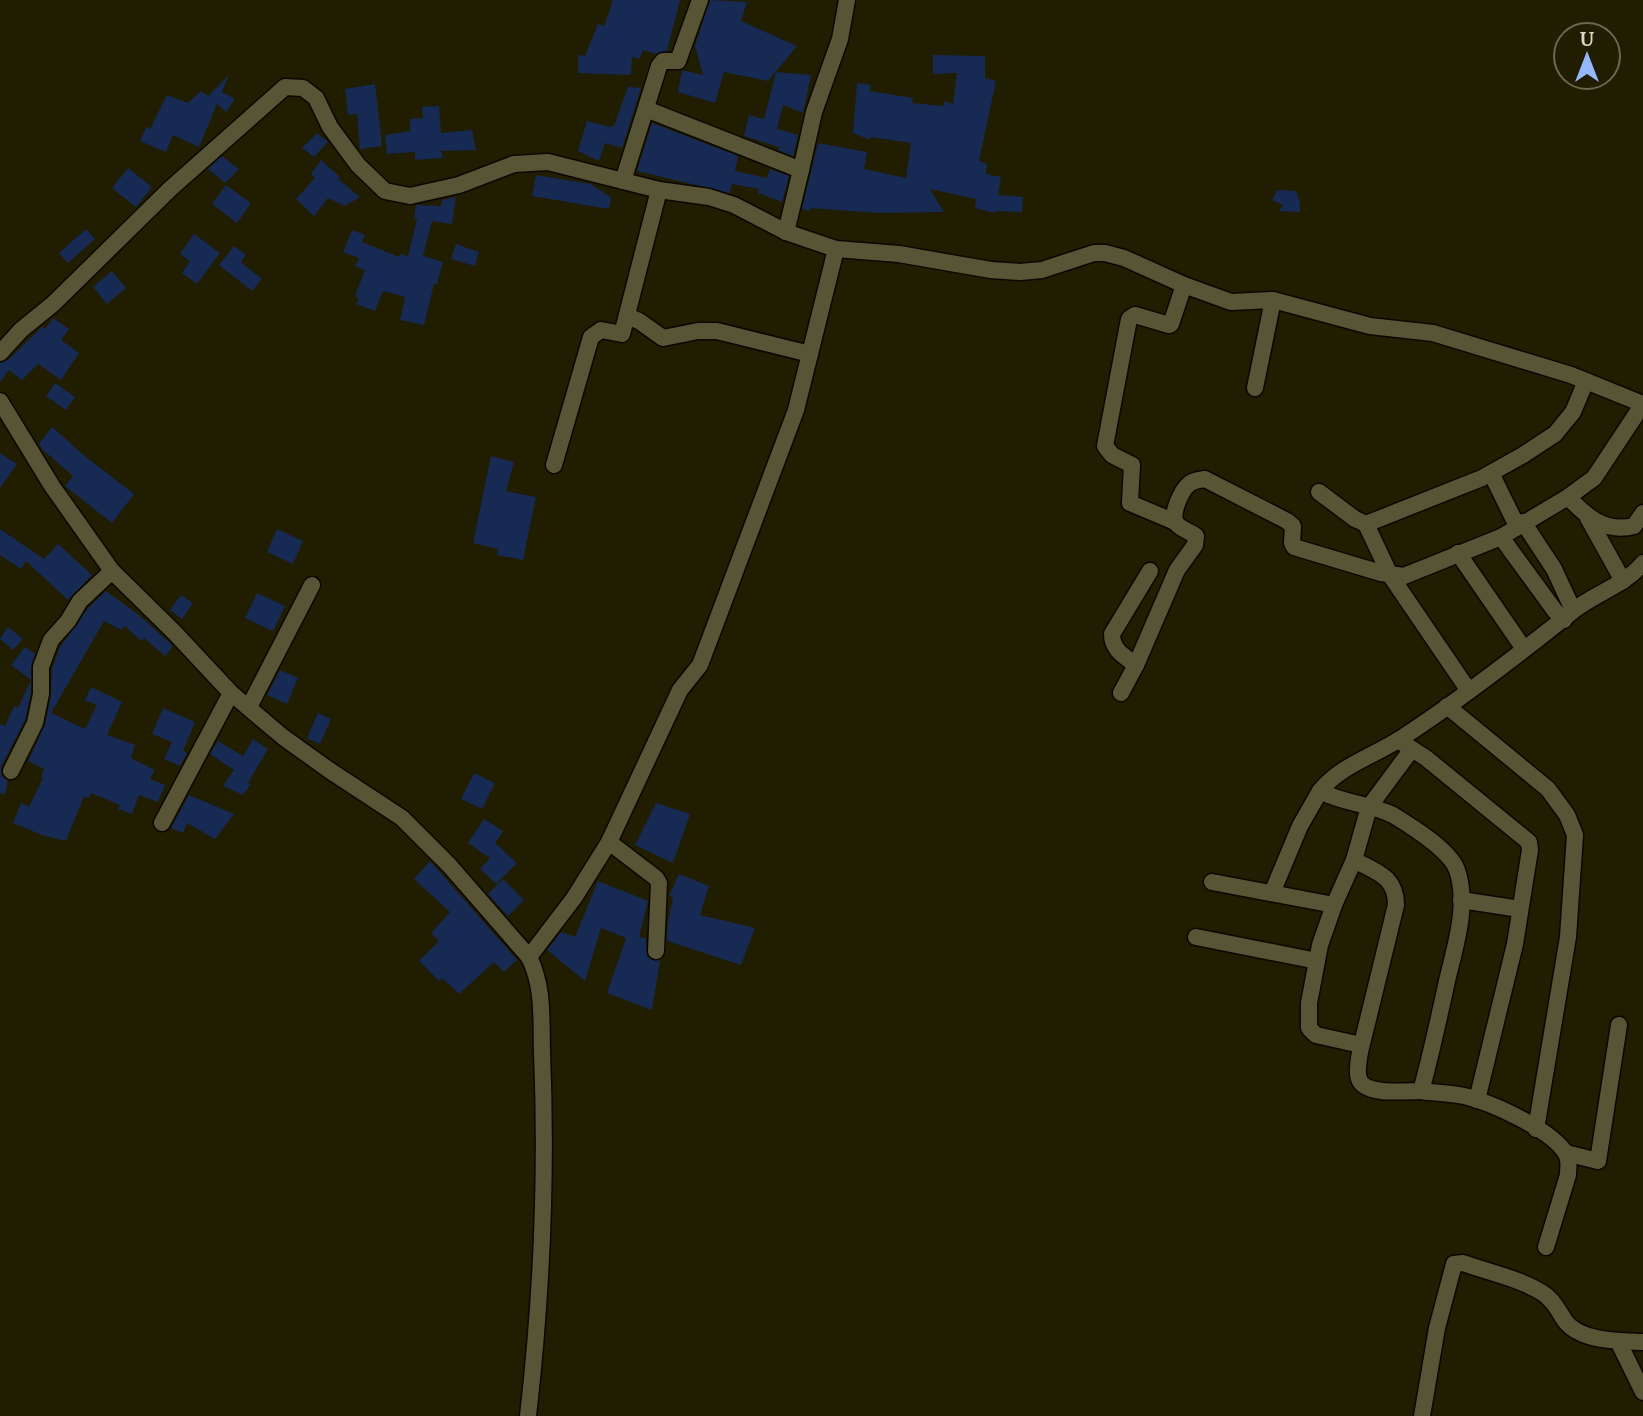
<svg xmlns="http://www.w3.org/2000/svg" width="1643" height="1416" font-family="Lora,serif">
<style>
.building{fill:#162a54}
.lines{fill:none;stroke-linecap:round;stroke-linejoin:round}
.minor-casing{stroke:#0b0700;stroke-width:19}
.minor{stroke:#585536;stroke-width:16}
</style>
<rect width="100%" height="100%" fill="#211d00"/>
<g class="building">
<polygon points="613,0 680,0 667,51 656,54 643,50 640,59 632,57 631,75 578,73 578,55 585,56 598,24 604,26"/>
<polygon points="710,0 747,2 741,21 797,46 768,81 724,72 715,103 678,92 682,70 703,75 695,46"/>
<polygon points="933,55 985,56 985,78 996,81 979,161 987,164 986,174 1001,177 998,195 1023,197 1022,212 995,211 995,213 975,208 976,199 930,189 944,212 879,213 810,208 809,211 802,209 818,143 867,152 864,169 906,178 911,143 871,137 870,140 853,133 857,83 871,85 870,91 913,98 912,103 943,106 944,101 953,104 957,73 933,74"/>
<polygon points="776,72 811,75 803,113 783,105 777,129 798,135 793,156 778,150 779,147 744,136 749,115 764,119"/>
<polygon points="229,75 222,92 235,99 226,112 217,104 199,147 173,135 166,152 140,141 146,127 150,129 167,95 188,103 201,91 208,96"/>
<polygon points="375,84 382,146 360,149 357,114 348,115 345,89"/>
<polygon points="628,87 641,88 622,148 605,143 599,161 578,151 587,121 610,127 614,126"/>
<polygon points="439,106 441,133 472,130 476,150 441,151 443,158 415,160 415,152 387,154 385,135 410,131 410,119 423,118 422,107"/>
<polygon points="652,123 738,156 735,171 767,178 770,169 789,176 782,202 758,193 759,189 732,184 730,193 637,171"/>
<polygon points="317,133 328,142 314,157 302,148"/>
<polygon points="222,156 239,169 225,183 208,169"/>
<polygon points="321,160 340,177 338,179 360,197 345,206 328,198 314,216 296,199 315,178 311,174"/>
<polygon points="128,168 152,187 136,207 112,188"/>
<polygon points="536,175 590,184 611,197 609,209 532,196"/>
<polygon points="226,185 251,203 237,223 212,204"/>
<polygon points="1277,190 1296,191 1300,203 1300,212 1279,211 1283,205 1272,200"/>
<polygon points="456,197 452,224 432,221 423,256 443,262 437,284 434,284 424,325 400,320 405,297 383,291 375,311 356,304 359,298 355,296 365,270 355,266 359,258 343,252 352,230 365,235 362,242 399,257 400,254 408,256 417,219 414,219 416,205 441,206 442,200"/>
<polygon points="86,229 95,239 68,263 59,253"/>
<polygon points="194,234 220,253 197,284 182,273 190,261 180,254"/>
<polygon points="456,244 479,252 475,266 451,259"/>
<polygon points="234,246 246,255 241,262 262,279 252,291 219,265"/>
<polygon points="112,271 126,288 107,304 93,287"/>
<polygon points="53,318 69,329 61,340 79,353 61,380 38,364 22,380 9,370 0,382 0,363 8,360 42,327 45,329"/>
<polygon points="55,383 75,397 66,410 46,396"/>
<polygon points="52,427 86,457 134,494 112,523 65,486 73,476 43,450 39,444"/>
<polygon points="0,453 17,464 0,488"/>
<polygon points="491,456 514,462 506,491 536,497 523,560 497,555 498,549 473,543"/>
<polygon points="0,529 44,559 58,544 92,575 68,600 26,561 21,569 0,555"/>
<polygon points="277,529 303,541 293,564 267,552"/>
<polygon points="106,591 140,616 173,646 165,656 144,638 141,641 125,626 121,630 104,621 51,713 85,729 97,705 85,700 91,687 122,702 107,735 135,745 131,758 155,770 150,779 165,785 158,802 139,795 132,814 118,809 120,805 91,793 89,798 84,796 66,841 42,835 13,823 21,803 29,807 43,778 41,777 44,769 28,761 45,725 51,696 52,669 59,649 88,608"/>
<polygon points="257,593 285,606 273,631 245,618"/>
<polygon points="181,595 193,603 182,619 170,610"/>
<polygon points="8,627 23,639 13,650 0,639"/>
<polygon points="25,647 35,654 31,667 31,680 11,665"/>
<polygon points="280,670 298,678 287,704 267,695"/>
<polygon points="31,680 31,693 25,720 1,767 2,776 8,781 5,794 0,793 0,724 5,726 14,706 18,708"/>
<polygon points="163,708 195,722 183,751 187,753 180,766 164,759 172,742 152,734"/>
<polygon points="318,713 331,719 320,744 307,738"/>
<polygon points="253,739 268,749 248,783 251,784 243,795 223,786 234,770 210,754 218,741 243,756"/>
<polygon points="474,773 495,783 482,809 461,799"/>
<polygon points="189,795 234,814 215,839 187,823 183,833 171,828"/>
<polygon points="656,803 690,814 673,863 635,845"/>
<polygon points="484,819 503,831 495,843 517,863 496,884 480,869 490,858 468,843"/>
<polygon points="430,861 517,960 504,972 494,962 459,994 442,978 439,981 419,961 439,941 431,933 450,912 414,879"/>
<polygon points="679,874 709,886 700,915 755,928 741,965 667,941 668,923 673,897 669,896"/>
<polygon points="503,879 524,900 508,916 488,894"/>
<polygon points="598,881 648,901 639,937 646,938 647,956 655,961 660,960 652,1010 607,993 626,938 601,928 585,981 547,950 561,932 575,937"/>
</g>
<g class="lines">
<defs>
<g id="minor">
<polyline points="646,109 801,170 786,232"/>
<polyline points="801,170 814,112 840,39 847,0"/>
<polyline points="623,181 659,66 663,61 678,61 700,0"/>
<polyline points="627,316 639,321 663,338 698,331 717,331 810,354"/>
<polyline points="0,353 21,330 53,304 170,189 285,87 303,88 316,98 330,127 358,165 385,191 410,196 459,185 514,164 548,162 659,190 709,197 734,205 786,232 836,249 899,254 991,270 1020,272 1042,270 1094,253 1105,253 1124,258 1184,285 1231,302 1273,300 1370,326 1433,333 1571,375 1643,404"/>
<polyline points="1255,388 1273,300"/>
<path d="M0,401l52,85 60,85 62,61 57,61 52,44 46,33 73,48 47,47 80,92c15,30 12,62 13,95 5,123 0,242 -14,364"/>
<polyline points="554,465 591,337 601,330 622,334 659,190"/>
<polyline points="1491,473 1517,526"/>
<polyline points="1319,492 1355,519 1366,524 1482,478 1523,455 1555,434 1573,412 1586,381"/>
<path d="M1568,497c19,20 37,36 66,29l9,-13"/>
<polyline points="1588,518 1623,581"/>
<polyline points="1175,522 1130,503 1132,465 1112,455 1105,446 1129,319 1135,315 1169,325 1171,324 1184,285"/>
<polyline points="1523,522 1554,569 1573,610"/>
<polyline points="1366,524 1390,575 1469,691"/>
<polyline points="1501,537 1555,611 1564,620"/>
<polyline points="1458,553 1524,649"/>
<path d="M1136,665c-12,-9 -24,-15 -24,-31l38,-63"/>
<path d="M1121,693l15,-28 41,-95 18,-25 1,-9c-5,-4 -15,-7 -19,-12 -8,-9 5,-34 12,-40 5,-4 10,-4 16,-5l82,42 6,5 -1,17 2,4 87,26 23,3 97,-39 67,-40 26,-19 49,-74"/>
<polyline points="1447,706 1548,789 1567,815 1575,835 1568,937 1536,1129"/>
<polyline points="249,707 312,585"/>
<polyline points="1398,740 1426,758 1529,842 1530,850 1515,944 1477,1100"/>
<polyline points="11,771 35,723 41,694 41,667 51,640 68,621 80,601 112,571"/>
<polyline points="162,823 231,693"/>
<polyline points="609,842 656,878 659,883 656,951"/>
<path d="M1354,860c22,12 42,16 42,45l-36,147c-1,8 -4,19 -1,27 6,17 46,12 62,12"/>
<polyline points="1212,882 1334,905"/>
<polyline points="1272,893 1300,826 1320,791"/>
<polyline points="1461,900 1520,909"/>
<polyline points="1196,937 1317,961"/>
<polyline points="529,957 574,898 609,842 680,690 700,665 796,410 836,249"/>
<polyline points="1361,1045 1316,1035 1309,1028 1309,1003 1320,945 1334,905 1354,860 1369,807 1412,749"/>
<polyline points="1566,1153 1598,1161 1619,1025"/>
<path d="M1546,1247l22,-72c0,-7 2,-15 -2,-21 -13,-24 -76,-52 -102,-58 -14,-3 -29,-3 -43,-5 10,-36 18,-73 26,-110 8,-34 22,-76 10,-111 -7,-20 -46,-44 -64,-55 -24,-12 -49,-11 -73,-24 20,-25 53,-35 80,-52 60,-39 117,-83 173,-128 22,-18 51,-25 70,-48"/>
<polyline points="1618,1341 1643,1392"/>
<path d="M1422,1416l15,-88 17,-64 9,-1c25,9 55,15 78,29 12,7 17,18 24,29 16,21 55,20 78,21"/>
</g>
</defs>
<use href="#minor" class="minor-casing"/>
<use href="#minor" class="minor"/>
</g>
<g transform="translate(1587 56)"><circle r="33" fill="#211d00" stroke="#6b6850" stroke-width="2"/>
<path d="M0-5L12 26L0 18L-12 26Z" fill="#94b7fd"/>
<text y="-10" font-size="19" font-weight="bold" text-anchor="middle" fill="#dad8c7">U</text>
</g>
</svg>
